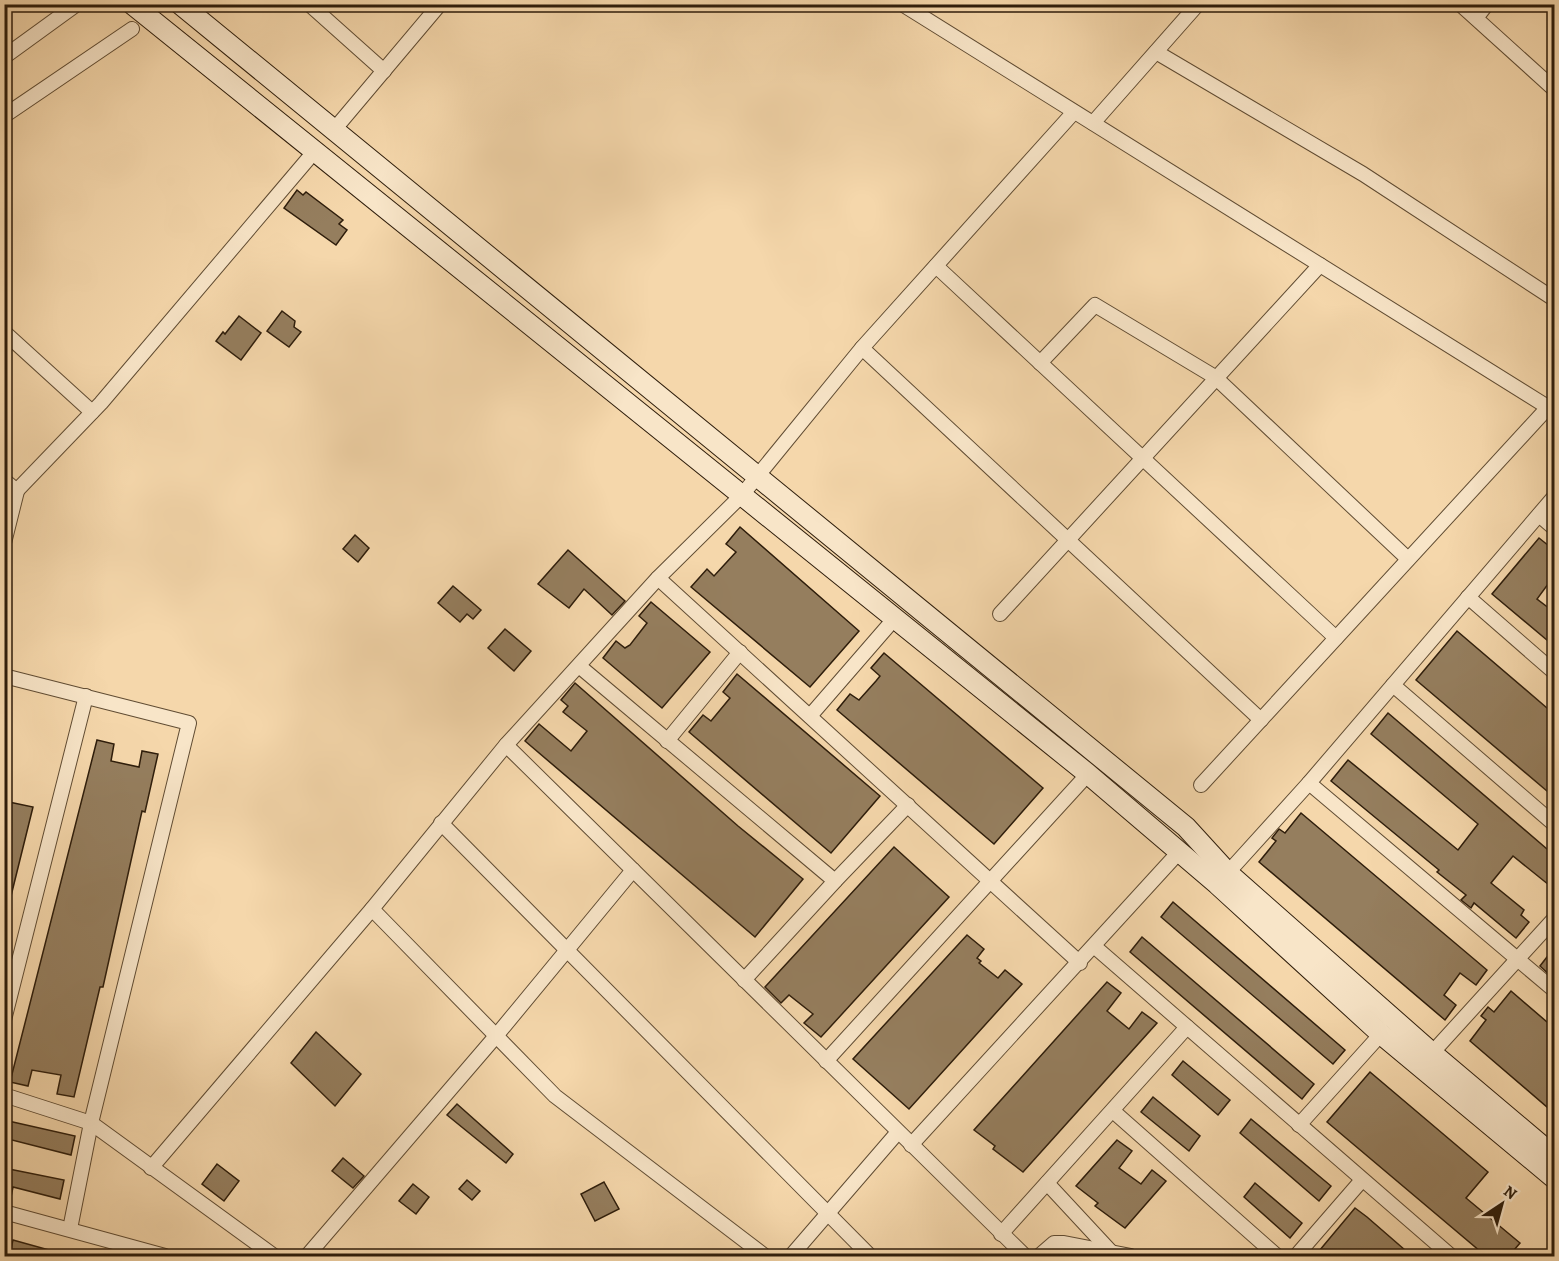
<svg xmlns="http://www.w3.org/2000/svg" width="1559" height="1261" font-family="Alegreya,serif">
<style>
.building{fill:#957e5e;stroke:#2e1d0b;stroke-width:1.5}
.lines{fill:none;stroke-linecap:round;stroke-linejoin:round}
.street-casing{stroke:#604c33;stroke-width:16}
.secondary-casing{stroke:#2e1d0b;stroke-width:22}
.street{stroke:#f8e5c8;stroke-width:14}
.secondary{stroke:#f8e5c8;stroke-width:20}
</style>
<rect width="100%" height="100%" fill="#f5d7ab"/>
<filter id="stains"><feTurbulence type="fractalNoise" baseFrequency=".00333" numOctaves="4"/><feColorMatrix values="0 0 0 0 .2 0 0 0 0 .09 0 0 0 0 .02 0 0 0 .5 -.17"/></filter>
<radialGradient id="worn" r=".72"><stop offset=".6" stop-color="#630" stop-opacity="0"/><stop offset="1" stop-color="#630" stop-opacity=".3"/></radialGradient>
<g class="building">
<polygon points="297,190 303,195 306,192 343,220 339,224 347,230 336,245 284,208"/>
<polygon points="282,311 295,321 294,327 301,332 289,347 267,331"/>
<polygon points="239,316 261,333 241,360 216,341 223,332 225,334"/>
<polygon points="740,527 859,631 810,687 691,587 707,569 714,576 736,552 726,544"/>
<polygon points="355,535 369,548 358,562 343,549"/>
<polygon points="1539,538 1554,550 1554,576 1537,599 1554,612 1554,646 1492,594"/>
<polygon points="568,550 625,601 612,615 584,589 569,608 538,584"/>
<polygon points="453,586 481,610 473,619 467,614 460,622 438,603"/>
<polygon points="651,602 710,652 662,708 603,658 616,641 625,648 630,645 647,623 639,616"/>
<polygon points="505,629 531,651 514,671 488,648"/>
<polygon points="1457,631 1554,714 1554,797 1416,680"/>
<polygon points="884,653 1043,788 994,844 837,710 850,694 859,700 876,681 880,676 871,668"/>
<polygon points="737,674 880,796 831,853 689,732 703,715 711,721 730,698 723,692"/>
<polygon points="575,683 738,826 803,879 755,937 525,741 539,724 571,751 587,731 563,712 568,706 561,700"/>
<polygon points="1388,713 1554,855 1554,877 1549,885 1513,856 1491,883 1524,910 1521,915 1529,922 1516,938 1474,903 1471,908 1461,900 1466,895 1437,872 1439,870 1331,781 1348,760 1458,850 1478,824 1371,734"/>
<polygon points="97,740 114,744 111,761 139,767 142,751 158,754 145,812 142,811 103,987 100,987 74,1097 57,1094 61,1075 32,1070 28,1086 10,1082"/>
<polygon points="9,802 33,807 9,904 4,903 4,823"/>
<polygon points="1301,813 1487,970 1476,985 1460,973 1444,995 1456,1005 1445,1020 1259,862 1276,841 1272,838 1279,829 1285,833"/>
<polygon points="894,847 949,897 821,1037 804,1023 813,1014 789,995 781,1003 765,987"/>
<polygon points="1173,902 1345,1050 1333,1064 1161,917"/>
<polygon points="967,935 984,949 977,958 981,961 979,963 998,978 1005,970 1022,984 909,1109 853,1059"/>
<polygon points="1142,937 1314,1084 1302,1099 1130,952"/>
<polygon points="1554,948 1554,979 1540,966"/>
<polygon points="1107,982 1121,993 1107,1011 1129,1029 1142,1012 1157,1023 1023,1172 993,1149 995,1146 974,1130"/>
<polygon points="1511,991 1554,1028 1554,1076 1548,1084 1554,1089 1554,1113 1470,1041 1486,1020 1481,1016 1488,1007 1494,1012"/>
<polygon points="316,1032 361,1074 335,1106 291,1063"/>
<polygon points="1183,1061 1230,1100 1218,1115 1172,1075"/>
<polygon points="1370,1072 1488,1172 1466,1198 1520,1243 1508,1257 1487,1257 1327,1122"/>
<polygon points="1153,1097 1200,1136 1189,1151 1141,1112"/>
<polygon points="457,1104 513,1154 506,1163 447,1115"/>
<polygon points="1251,1119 1331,1186 1319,1201 1240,1133"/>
<polygon points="4,1120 75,1136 71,1155 4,1138"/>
<polygon points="1117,1140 1132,1151 1119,1168 1141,1184 1152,1170 1166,1181 1125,1228 1095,1206 1098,1203 1076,1186"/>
<polygon points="343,1158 364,1176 353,1188 332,1171"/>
<polygon points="217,1164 239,1181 224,1201 202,1184"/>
<polygon points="4,1168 64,1180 60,1199 13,1187 10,1202 4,1202"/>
<polygon points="467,1180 480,1191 472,1200 459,1189"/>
<polygon points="604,1182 619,1209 595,1221 581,1194"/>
<polygon points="1255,1183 1302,1223 1290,1238 1244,1197"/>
<polygon points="413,1184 429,1197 416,1214 399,1201"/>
<polygon points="1355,1208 1367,1217 1413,1257 1314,1257"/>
<polygon points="13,1240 60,1253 60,1257 9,1257"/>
</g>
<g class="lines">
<defs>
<g id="street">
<polyline points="309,4 384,71"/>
<polyline points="902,4 1554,411"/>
<polyline points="1460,4 1554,89"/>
<polyline points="1476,18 1487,4"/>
<polyline points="1156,52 1363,174 1554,299"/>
<polyline points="4,57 77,4"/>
<polyline points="4,116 132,29"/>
<polyline points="1093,123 1198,4"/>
<polyline points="333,131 440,4"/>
<polyline points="936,266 1336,638"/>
<polyline points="4,332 92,412"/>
<polyline points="862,348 1261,720"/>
<polyline points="1040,363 1095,305 1215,377 1408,559"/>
<polyline points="4,480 17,491 4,543"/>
<polyline points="4,504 101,403 314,152"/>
<polyline points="1539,515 1554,528"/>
<polyline points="658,578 1080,963"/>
<polyline points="1468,597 1554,672"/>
<polyline points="1000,614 1320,265"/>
<polyline points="579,666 835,881 744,980"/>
<polyline points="4,676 189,723 91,1123 70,1229"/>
<polyline points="1393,685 1554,824"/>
<polyline points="810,716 895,618"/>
<polyline points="667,741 740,652"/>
<polyline points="506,745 1025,1256"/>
<polyline points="1309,783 1554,990"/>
<polyline points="1201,785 1553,402"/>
<polyline points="441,823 870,1256"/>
<polyline points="1223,878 1309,783 1554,497"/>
<polyline points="835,881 908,805"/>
<polyline points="372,909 555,1096 765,1256"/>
<polyline points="1095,947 1451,1256"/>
<polyline points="4,1020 86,696"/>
<polyline points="1432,1053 1554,919"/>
<polyline points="826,1061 1088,774"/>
<polyline points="4,1095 91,1123 274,1256"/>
<polyline points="1113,1111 1277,1256"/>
<polyline points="1299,1125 1381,1034"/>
<polyline points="911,1145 1179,852"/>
<polyline points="151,1168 372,909 506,745 658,578 742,495 862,348 1074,112"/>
<polyline points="1047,1183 1112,1253"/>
<polyline points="4,1212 165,1256"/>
<polyline points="1001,1234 1187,1027"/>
<polyline points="307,1256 496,1036 633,870"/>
<polyline points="791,1256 898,1132"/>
<polyline points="1039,1256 1054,1243 1064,1243 1131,1256"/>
<polyline points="1296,1256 1362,1180"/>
</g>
<g id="secondary">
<polyline points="132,4 1088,774 1217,884 1381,1034 1554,1178"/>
<polyline points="180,4 1186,827 1228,873 1432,1053 1554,1156"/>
</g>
</defs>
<use href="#street" class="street-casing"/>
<use href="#secondary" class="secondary-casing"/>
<use href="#street" class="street"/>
<use href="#secondary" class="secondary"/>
</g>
<rect width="1559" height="1261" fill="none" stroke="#f5d7ab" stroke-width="24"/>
<rect x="6" y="6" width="1547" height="1249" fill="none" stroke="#2e1d0b" stroke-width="3"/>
<rect x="12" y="12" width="1535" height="1237" fill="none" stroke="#2e1d0b" stroke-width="1.5"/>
<g transform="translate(1502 1204) rotate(36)" stroke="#f8e5c8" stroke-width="4.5" paint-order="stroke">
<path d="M0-4.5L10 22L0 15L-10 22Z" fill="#2e1d0b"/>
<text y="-9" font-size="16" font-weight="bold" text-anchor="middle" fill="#2e1d0b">N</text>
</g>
<rect width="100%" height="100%" filter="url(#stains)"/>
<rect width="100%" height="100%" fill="url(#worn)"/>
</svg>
